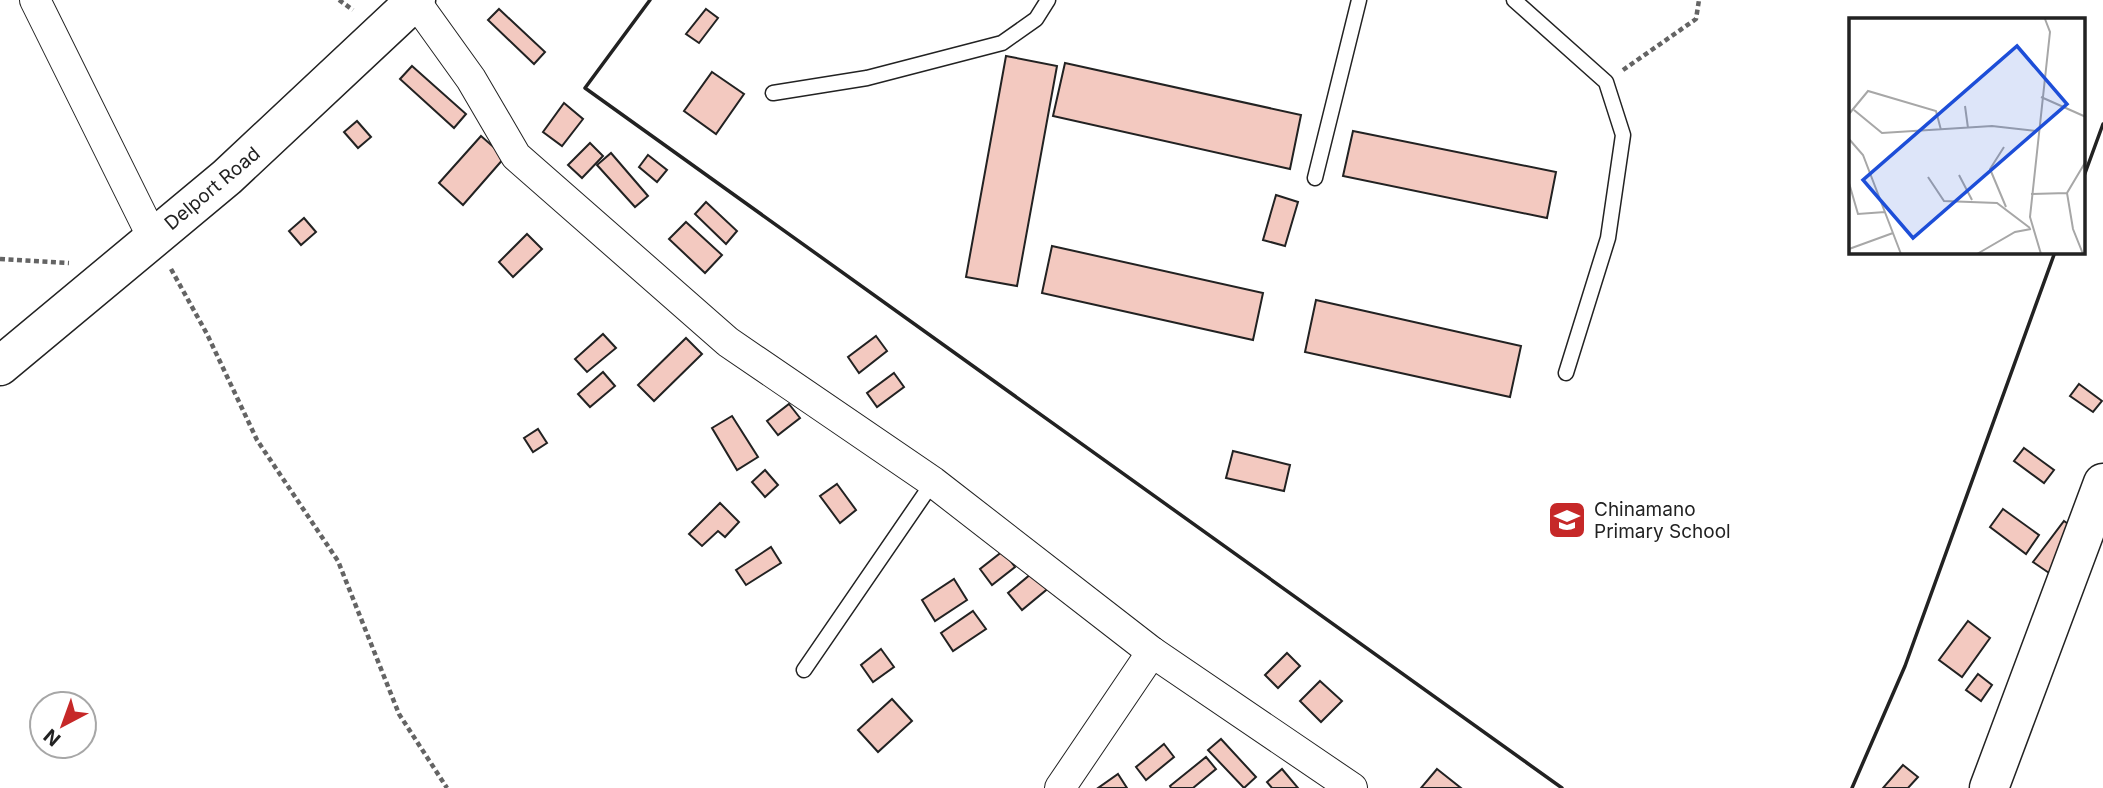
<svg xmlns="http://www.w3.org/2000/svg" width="2103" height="788" font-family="Inter,sans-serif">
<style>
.building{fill:#f3c9c0;stroke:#222;stroke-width:2}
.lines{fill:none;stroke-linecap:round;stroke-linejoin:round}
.lane-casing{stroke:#222;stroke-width:17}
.street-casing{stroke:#222;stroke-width:32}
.secondary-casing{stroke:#222;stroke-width:41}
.path{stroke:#646464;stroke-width:4.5;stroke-dasharray:5 3.5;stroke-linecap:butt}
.lane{stroke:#fff;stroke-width:14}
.street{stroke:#fff;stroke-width:30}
.secondary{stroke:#fff;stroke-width:38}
.wall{stroke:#222;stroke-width:3.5}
.labels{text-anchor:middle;stroke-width:5;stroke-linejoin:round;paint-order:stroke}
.street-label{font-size:19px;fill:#222;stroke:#fff}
.poi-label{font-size:19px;fill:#222;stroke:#fff;text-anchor:start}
.inset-road{fill:none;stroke:#a7a7a7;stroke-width:2}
.view{fill:#1d4ed8;fill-opacity:0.15;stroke:#1d4ed8;stroke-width:3.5}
.inset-edge{fill:none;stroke:#222;stroke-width:3.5}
</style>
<rect width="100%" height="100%" fill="#fff"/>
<g class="building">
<polygon points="499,9 545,52 534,64 488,20"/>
<polygon points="706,9 718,18 699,43 686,34"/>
<polygon points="1006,56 1057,66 1017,286 966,277"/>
<polygon points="1065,63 1301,115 1290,169 1053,116"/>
<polygon points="412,66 466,114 454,128 400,79"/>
<polygon points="712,72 744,94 716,134 684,111"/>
<polygon points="564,103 583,119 562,146 543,132"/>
<polygon points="357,121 371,137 358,148 344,132"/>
<polygon points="1353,131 1556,172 1547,218 1343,176"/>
<polygon points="481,136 505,157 463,205 439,183"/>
<polygon points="590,143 603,156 582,178 568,165"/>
<polygon points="611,153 648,196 635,207 597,165"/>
<polygon points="648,155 667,170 657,182 639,167"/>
<polygon points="1276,195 1298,202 1285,246 1263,240"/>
<polygon points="706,202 737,231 726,244 695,214"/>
<polygon points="304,218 316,232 301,245 289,231"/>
<polygon points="686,222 722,255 705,273 669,239"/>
<polygon points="527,234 542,249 513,277 499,262"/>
<polygon points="1052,246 1263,293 1253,340 1042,293"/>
<polygon points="1316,300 1521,346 1510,397 1305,352"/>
<polygon points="603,334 616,348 587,372 575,359"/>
<polygon points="876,336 887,351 859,373 848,357"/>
<polygon points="686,338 702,354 654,401 638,385"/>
<polygon points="603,372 615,386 590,407 578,394"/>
<polygon points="894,373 904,387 877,407 867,393"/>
<polygon points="2079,384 2102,401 2093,412 2070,396"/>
<polygon points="789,404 800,418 778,435 767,421"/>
<polygon points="732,416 758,457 737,470 712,428"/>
<polygon points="538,429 547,443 533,452 524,438"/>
<polygon points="2024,448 2054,470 2044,483 2014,461"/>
<polygon points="1233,451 1290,465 1284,491 1226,478"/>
<polygon points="765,470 778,485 765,497 752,482"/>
<polygon points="837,484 856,510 840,523 820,496"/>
<polygon points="720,503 739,522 725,537 718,531 702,546 689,534"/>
<polygon points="2003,509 2039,535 2026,554 1990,527"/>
<polygon points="2064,521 2082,534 2052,575 2033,562"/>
<polygon points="771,547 781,563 746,585 736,570"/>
<polygon points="1003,551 1015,567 992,585 980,569"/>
<polygon points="1037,569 1051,586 1022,610 1008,593"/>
<polygon points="954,579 967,600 935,621 922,600"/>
<polygon points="973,611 986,629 953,651 941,633"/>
<polygon points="1968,621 1990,638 1962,677 1939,660"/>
<polygon points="881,649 894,667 873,682 861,665"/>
<polygon points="1287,653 1300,666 1278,688 1265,675"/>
<polygon points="1978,674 1992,685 1981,701 1966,690"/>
<polygon points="1320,681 1342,701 1321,722 1300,701"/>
<polygon points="892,699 912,721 878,752 858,730"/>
<polygon points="1221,739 1256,777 1244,788 1208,750"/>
<polygon points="1164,744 1174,757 1146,780 1136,767"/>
<polygon points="1206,757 1216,769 1193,788 1171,788 1170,786"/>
<polygon points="1903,765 1918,777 1908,788 1883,788"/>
<polygon points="1282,769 1298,788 1272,788 1267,782"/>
<polygon points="1437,769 1461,788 1421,788"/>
<polygon points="1118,774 1127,788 1098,788"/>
</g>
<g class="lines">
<defs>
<g id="lane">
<polyline points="1514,0 1606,82 1623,135 1608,238 1566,373"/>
<polyline points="773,93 867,78 1002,43 1036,19 1048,0"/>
<polyline points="1315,178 1359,0"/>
<polyline points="804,670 933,482"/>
</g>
<g id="street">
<polyline points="35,0 153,238"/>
<polyline points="415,1 471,79 516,156 728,342 933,482 1152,652 1352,788"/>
<polyline points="1060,788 1152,652"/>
</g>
<g id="secondary">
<polyline points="0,366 227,177 416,0"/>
<polyline points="1989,788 2103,483"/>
</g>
</defs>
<use href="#lane" class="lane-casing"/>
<use href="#street" class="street-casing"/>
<use href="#secondary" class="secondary-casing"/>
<g class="path">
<polyline points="339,0 353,10"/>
<polyline points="1623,70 1696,19 1699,0"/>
<polyline points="0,259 69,263"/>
<polyline points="171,269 207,334 257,440 338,561 399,714 447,788"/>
</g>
<use href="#lane" class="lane"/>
<use href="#street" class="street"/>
<use href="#secondary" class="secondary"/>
<g class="wall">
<polyline points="650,0 585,88 1562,788"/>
<polyline points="2084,176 2103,124"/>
<polyline points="1852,788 1905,666 2055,252"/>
</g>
</g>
<defs>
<symbol id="school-square" viewBox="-11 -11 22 22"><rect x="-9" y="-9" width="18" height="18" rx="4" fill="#c62828" stroke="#fff"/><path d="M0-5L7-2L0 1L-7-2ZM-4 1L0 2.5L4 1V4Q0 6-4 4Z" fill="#fff"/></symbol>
</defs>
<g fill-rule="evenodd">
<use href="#school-square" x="1545" y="498" width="44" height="44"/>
</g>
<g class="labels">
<g class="street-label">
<text transform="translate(212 188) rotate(-40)" y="7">Delport Road</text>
</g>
<g class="poi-label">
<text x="1594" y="516">Chinamano<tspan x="1594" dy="22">Primary School</tspan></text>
</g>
</g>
<g transform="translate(1849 18)">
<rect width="236" height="236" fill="#fff"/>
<path class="inset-road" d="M192,79l45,20M116,88l3,22M5,92l28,23 110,-7 44,5M0,96l19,-23 68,20 5,19M0,121l14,16 38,99M155,129l-14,22 16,38M110,157l13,25M79,159l16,24 53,2 33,25M0,165l9,31 27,-2M182,176l36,-1M0,231l44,-16M128,236l38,-22 16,-3M192,236l-11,-37 20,-185 -5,-13M234,236l-10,-25 -6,-36 19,-32"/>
<path class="view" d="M168,28l50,58 -154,134 -50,-58z"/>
<rect width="236" height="236" class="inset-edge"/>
</g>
<g transform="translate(63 725) rotate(221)"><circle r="33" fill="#ffffff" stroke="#a7a7a7" stroke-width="2"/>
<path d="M0-5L12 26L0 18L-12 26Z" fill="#c62828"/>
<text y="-10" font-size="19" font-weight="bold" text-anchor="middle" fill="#222222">N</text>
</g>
</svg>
